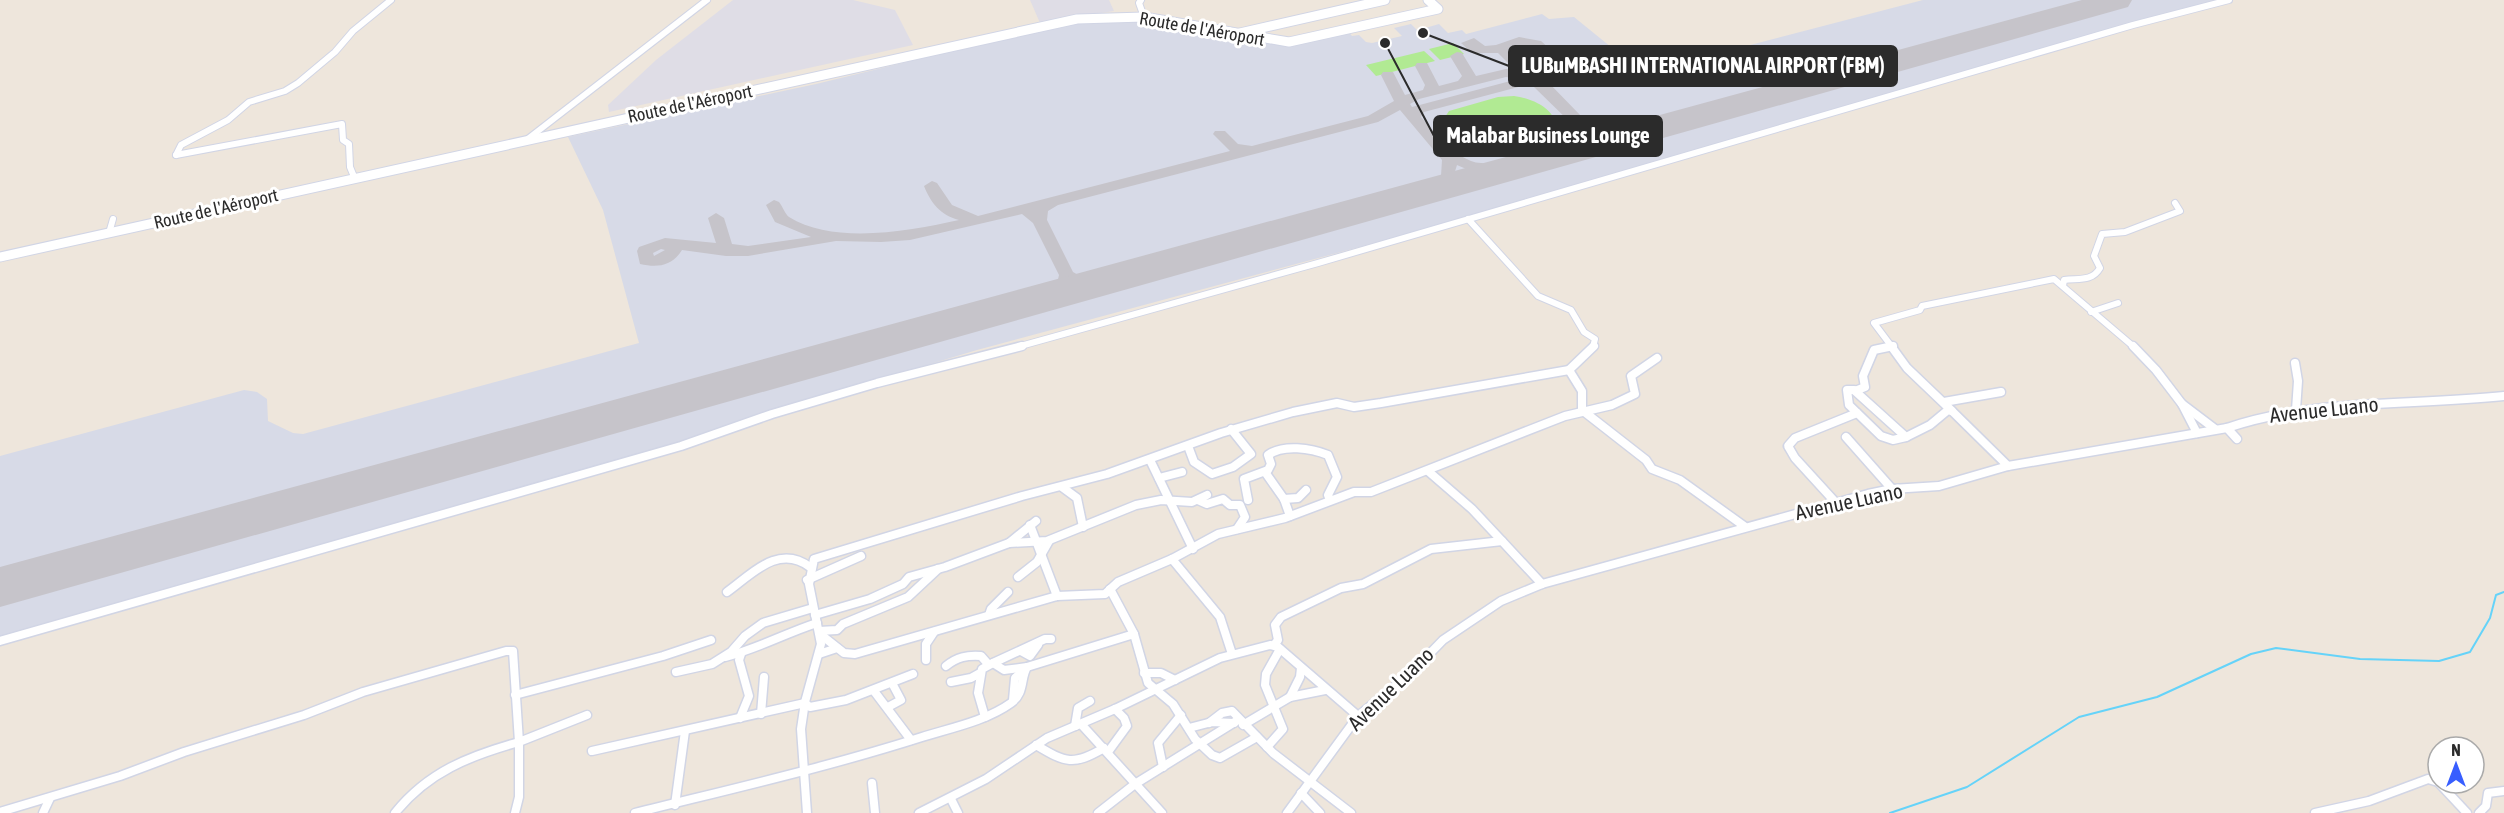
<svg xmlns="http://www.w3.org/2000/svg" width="2504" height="813" font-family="'Asap Condensed',sans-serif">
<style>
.industrial{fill:#dfdde6}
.airport{fill:#d7dae7}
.green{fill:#b1ea93}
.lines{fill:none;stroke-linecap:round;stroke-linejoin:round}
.stream{stroke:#65d3f9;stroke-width:2}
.taxiway{fill:#c6c4ca;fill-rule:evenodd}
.runway{fill:#c6c4ca;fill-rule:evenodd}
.street-far1-casing{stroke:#d1d5e5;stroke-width:8}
.street-casing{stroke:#d1d5e5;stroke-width:11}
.secondary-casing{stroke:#d1d5e5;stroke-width:11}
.street-far1{stroke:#fff;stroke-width:6}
.street{stroke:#fff;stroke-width:8}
.secondary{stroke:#fff;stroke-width:9}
.labels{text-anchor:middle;stroke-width:6;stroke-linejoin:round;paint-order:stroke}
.far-street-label{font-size:18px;fill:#2b2b2b;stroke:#fff}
.street-label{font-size:21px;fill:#2b2b2b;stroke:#fff}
.leader{fill:none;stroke:#2b2b2b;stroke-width:2}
.callout-dot{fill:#2b2b2b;stroke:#fff;stroke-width:2}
.callout{fill:#2b2b2b;stroke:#2b2b2b;stroke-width:2}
.callout-label{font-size:22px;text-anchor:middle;font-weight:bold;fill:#fff}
</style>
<rect width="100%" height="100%" fill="#eee6dc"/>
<g class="industrial">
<polygon points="733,0 853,0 895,10 913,45 609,112 608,105 656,60"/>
<polygon points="1030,0 1109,0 1114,11 1040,23"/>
</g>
<polygon class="airport" points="1923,0 2221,0 1467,218 977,350 774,411 747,423 0,639 0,456 244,390 257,392 267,399 268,421 293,433 303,434 639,343 603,210 568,137 816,84 1068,23 1135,19 1272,43 1348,31 1352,36 1359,35 1366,42 1372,43 1402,36 1394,28 1411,24 1419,32 1423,31 1422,29 1439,24 1448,33 1462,30 1466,34 1542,14 1549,19 1574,17 1643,73"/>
<g class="green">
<polygon points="1453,43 1464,54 1440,60 1429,49"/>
<polygon points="1424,51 1435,61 1376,76 1366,65"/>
<path d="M1514,96c16,2 40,11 42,30l-5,8c-9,6 -20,8 -31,11 -29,8 -65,14 -79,-22l8,-12 49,-14z"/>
</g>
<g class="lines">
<polyline class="stream" points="1890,813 1967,787 2079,717 2157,697 2251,654 2276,648 2360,659 2439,661 2470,652 2490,618 2496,595 2504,592"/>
<path class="taxiway" d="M1519,37l22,4 20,18h11l5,5v6l-31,10 36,37 23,10 36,3 2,3 -2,3 -38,-1 -15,-5 -1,10c-8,10 -21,22 -34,18l-2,-3 2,-3 20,-13 1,-13 -40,-39 -12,-1 -98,26 -3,5c16,18 27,34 50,44 12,5 32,-1 40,9 -10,10 -42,1 -54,-5l-5,16 -26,16 -8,-5 23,-16 1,-16 -42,-50 -22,12 -320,83 -10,6 -1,9 26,52 7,4 23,3 2,4 -8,5 -24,-2 -14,13 -6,1 -8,-5 12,-11 2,-9 -26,-52 -11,-9 -112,26 -29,2 -45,-1 -88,15h-22l-44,-6c-10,16 -24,18 -42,14l-3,-13 2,-4 26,-9 51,5 -8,-25 8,-5 8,5 8,26 16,2 63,-9 -36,-15 -9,-17 8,-5 5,2c4,5 6,12 10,15 45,28 121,14 170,3 -19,-5 -28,-17 -35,-34l8,-5 5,2 15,22 26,11 252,-65 -17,-17 2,-3h10l13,13 14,2 116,-30 26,-15 -13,-26 2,-3h10l12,23 18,-5 2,-5 -10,-19 2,-3h10l12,23 19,-5 4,-5 -12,-20 7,-4 5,1 14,23 30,-7 9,1 -17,-17h-26l-11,-10 13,-5 11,8 11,-1zM1519,45l13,2 17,14v5l-14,7 -27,-24zM1506,77l12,2 -106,28 -2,-3 9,-5zM661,249l4,1 -11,6 -1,-3z"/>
<polygon class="runway" points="2082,0 2132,0 2128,7 0,607 0,567"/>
<defs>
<g id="street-far1">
<polyline points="1141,0 1139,3 1144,17"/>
<polyline points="529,138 707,0"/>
<polyline points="176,155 181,145 228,120 249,102 285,91 298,83 335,52 353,31 391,0"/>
<polyline points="176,155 342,124 343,140 349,144 350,167 355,179"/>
<polyline points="1468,219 1538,296 1571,310 1584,332 1595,339 1593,347"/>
<polyline points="109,233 113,219"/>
<path d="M2063,286l1,-6c14,-2 28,2 36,-12l-6,-12 8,-22 23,-2 55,-21 -5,-8"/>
<polyline points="2091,312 2118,303"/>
<polyline points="1017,347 1318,263 2133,25 2229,0"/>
<polyline points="1886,347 1893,346"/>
<polyline points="1892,347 1874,323 1920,310 1922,306 2054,279 2134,347"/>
</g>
<g id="street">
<polyline points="1594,346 1569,370 1582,391 1582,410 1646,460 1652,469 1680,480 1744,526"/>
<polyline points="1891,346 1907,368 1952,411"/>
<polyline points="1893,346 1874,350 1863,376 1865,387 1855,391 1906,437 1930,425 1948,410 1952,411 2008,466"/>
<polyline points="2133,346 2156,370 2182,404 2197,433"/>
<polyline points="2295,363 2298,381 2296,410"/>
<polyline points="1854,390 1847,390 1849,405 1881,436 1893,440 1906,437"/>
<polyline points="1944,402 2001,392"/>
<polyline points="2182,404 2215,429"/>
<polyline points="2227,428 2237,439"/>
<polyline points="1846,437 1892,489"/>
<polyline points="1188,446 1194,462 1212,474 1233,467 1251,454 1231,429"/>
<polyline points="1150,460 1193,549"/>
<polyline points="1428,471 1472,509 1502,541"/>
<polyline points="1265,472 1284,499 1290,516"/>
<polyline points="1159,478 1182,472"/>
<polyline points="1062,487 1077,498 1083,527"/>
<polyline points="1284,499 1298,498 1306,490"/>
<polyline points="1198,500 1207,504 1223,499 1230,505 1240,505 1245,517 1237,529"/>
<path d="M1248,500l-4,-21 24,-9 3,-6 -3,-9c15,-11 43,-7 60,0l9,22 -9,18 2,5"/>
<polyline points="1837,504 1795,458 1788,446 1795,438 1857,413"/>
<polyline points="1030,525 1057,596"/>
<polyline points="1009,543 1036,521"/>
<polyline points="1172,559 1220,617 1232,654"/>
<polyline points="1018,577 1037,562 1049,541"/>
<polyline points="807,580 861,556"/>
<polyline points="1110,589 1134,634 1148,683 1173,704 1195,739 1212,755 1220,758 1257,737"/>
<path d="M727,592c24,-17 51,-49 83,-25"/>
<polyline points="815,615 870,599 903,584 909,577 945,567 1009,543 1047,541 1136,505 1161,500 1192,502 1207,495"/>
<polyline points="989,615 991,609 1008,592"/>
<polyline points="819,631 837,630 843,624 908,597 938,569"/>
<polyline points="820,634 844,653 855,654 1057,596 1105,594 1118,582 1172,559 1218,534 1285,518 1354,492 1371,492 1565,416 1612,405 1635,394 1631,376 1657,358"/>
<polyline points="0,641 681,446 772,414 877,383 1022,346"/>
<polyline points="1274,645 1278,640 1275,625 1281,617 1341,588 1363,584 1431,549 1502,541 1542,584"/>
<polyline points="1021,651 1030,656 1038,645"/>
<polyline points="819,654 837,648"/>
<path d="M725,657c32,-8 61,-24 92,-34"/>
<polyline points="926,660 926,644 934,632"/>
<polyline points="993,663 1045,639 1051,639"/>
<path d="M946,666c11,-9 21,-11 35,-10l7,8"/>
<polyline points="676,672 712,664 731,652 745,636 763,623 813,608"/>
<polyline points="1144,673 1161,673 1175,680"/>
<polyline points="951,682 971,678 980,673"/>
<polyline points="874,691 911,740"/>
<polyline points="515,695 663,656 711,640"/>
<polyline points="1290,697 1300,677 1301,668"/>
<polyline points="1013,700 1015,678 1024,670"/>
<polyline points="888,707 901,700 892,683"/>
<polyline points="761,714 764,677"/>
<polyline points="985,717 978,693 982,669 993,663 1004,670 1027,667"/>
<polyline points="740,718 749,696 739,660 741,654"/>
<polyline points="1209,723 1222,713 1232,711 1273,753 1351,813"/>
<polyline points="1081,724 1162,813"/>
<polyline points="1243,725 1290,697 1325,690"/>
<polyline points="1075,726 1078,708 1090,701"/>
<polyline points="1189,728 1212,722 1234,723"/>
<path d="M1036,745c30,18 37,21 68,3"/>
<polyline points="1267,747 1283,729 1265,685 1266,674 1280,649"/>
<polyline points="592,751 805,703 810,707 846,700 913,674"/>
<polyline points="1108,752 1127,726 1124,718 1115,709"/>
<polyline points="1163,767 1158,743 1181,715"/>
<polyline points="872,783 875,813"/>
<polyline points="2439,783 2467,813"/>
<polyline points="1301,793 1320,813"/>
<polyline points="951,799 958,813"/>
<polyline points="675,805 685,731"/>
<polyline points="0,812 120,776 184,752 304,715 363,692 506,651 513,651 519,742 587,715"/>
<polyline points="43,813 50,798"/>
<path d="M395,813c33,-41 74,-57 124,-71v55l-4,16"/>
<path d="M635,813c96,-24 193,-46 287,-76 29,-9 64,-16 89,-34 14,-10 9,-24 16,-36l107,-33"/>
<polyline points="807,813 801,729 805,702 821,644 809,584 814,559 1022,496 1107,474 1221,433 1293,412 1337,403 1354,407 1381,403 1569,370"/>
<polyline points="919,813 986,779 1047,738 1115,709 1220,658 1270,645 1278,647 1358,716"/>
<polyline points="1098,813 1135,784 1238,720"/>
<path d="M1287,813l71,-97 51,-41 34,-35 58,-39 41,-17 326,-90 24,-5 47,-3 69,-20 219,-38c89,-30 184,-22 277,-32"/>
<polyline points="2315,813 2369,801 2428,779 2438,782"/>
<polyline points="2479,813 2486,806 2488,793 2504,791"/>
</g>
<g id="secondary">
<polyline points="1240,33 1385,0"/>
<polyline points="0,257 1077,19 1144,17 1289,42 1438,9 1428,0"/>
</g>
</defs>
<use href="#street-far1" class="street-far1-casing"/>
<use href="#street" class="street-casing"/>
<use href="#secondary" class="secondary-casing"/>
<use href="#street-far1" class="street-far1"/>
<use href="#street" class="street"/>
<use href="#secondary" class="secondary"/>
</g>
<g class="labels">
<g class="far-street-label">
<text transform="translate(1202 29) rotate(10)" y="6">Route de l'Aéroport</text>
<text transform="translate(690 104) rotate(-12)" y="6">Route de l'Aéroport</text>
<text transform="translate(216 209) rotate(-13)" y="6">Route de l'Aéroport</text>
</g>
<g class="street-label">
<text transform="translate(2324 410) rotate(-6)" y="7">Avenue Luano</text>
<text transform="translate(1849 502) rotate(-12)" y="7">Avenue Luano</text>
<text transform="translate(1391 689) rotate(-44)" y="7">Avenue Luano</text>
</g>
</g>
<path class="leader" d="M1423 33L1509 66M1385 43L1434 136"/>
<g class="callout-dot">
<circle cx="1423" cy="33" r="6"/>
<circle cx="1385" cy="43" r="6"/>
</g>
<g class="callout">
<rect x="1509" y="46" width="388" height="40" rx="6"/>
<rect x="1434" y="116" width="228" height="40" rx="6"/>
</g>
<g class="callout-label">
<text x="1703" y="73">LUBuMBASHI INTERNATIONAL AIRPORT (FBM)</text>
<text x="1548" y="143">Malabar Business Lounge</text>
</g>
<g transform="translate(2456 765)"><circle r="28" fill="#ffffff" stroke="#aaaaaa" stroke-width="1.5"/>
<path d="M0-4.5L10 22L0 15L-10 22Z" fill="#385eff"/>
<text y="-9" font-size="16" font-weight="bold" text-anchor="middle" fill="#2b2b2b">N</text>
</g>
</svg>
